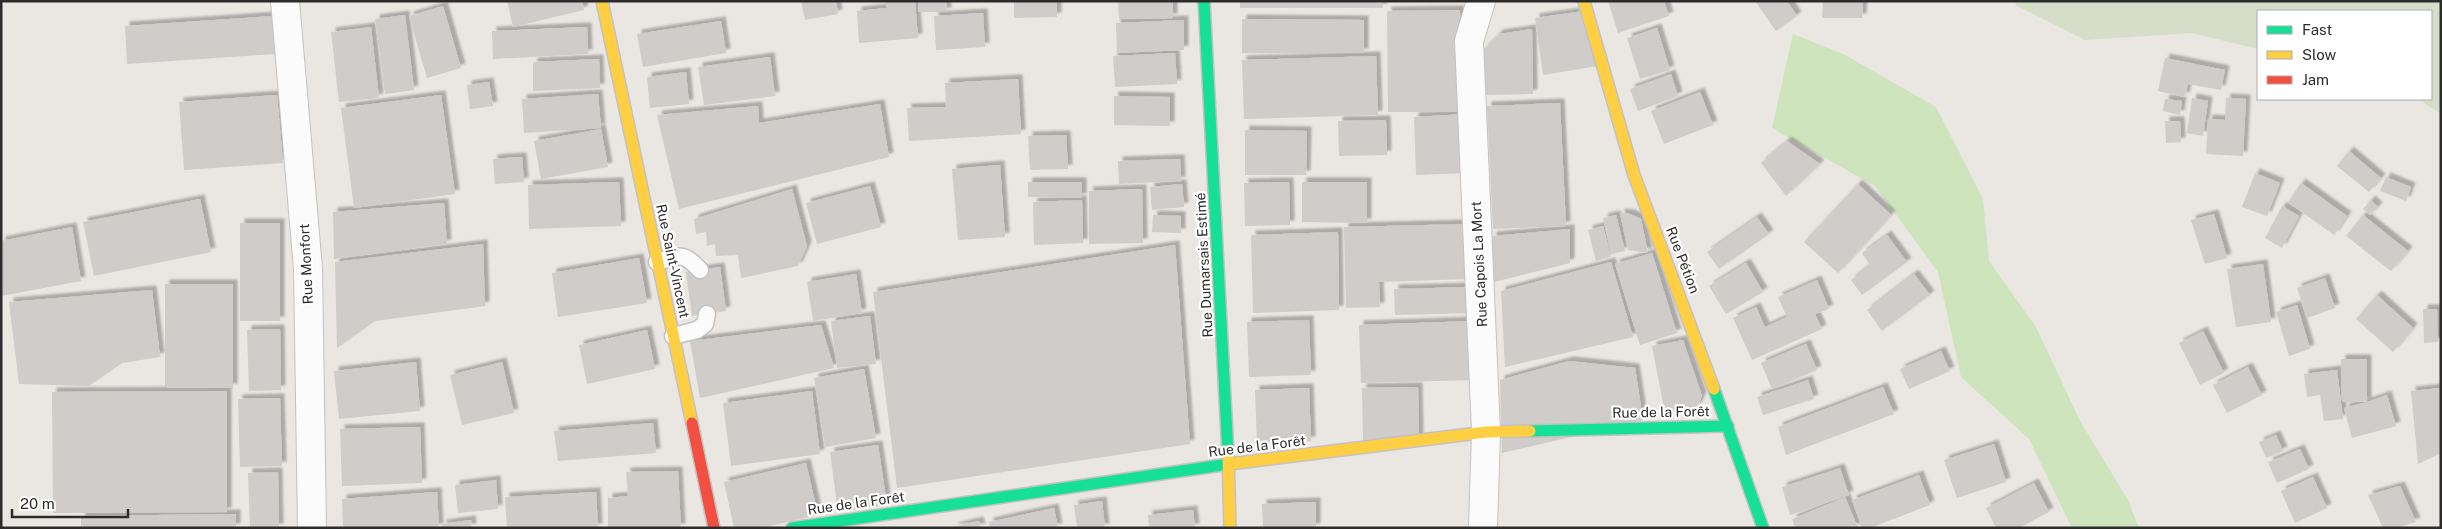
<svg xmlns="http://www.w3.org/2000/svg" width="2442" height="529" font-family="'Public Sans',sans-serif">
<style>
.green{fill:#cde4bd}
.cemetery{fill:#d6deca}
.building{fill:#cfccc9;filter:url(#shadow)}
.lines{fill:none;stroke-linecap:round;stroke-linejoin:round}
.lane-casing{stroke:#c3c2c3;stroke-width:19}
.street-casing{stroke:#c3c2c3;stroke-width:30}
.fast-casing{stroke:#c3c2c3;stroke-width:14}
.slow-casing{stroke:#c3c2c3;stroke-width:14}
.jam-casing{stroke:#c3c2c3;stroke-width:14}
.lane{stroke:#fcfbfb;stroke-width:16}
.street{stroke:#fcfbfb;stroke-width:28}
.fast{stroke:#16e098;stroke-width:11}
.slow{stroke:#ffcf43;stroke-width:11}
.jam{stroke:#f24e42;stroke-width:11}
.labels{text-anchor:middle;stroke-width:4.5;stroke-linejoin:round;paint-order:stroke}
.street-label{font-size:14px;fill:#2c2c2c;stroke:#fff}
</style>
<defs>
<filter id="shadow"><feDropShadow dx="4.5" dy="-4.5" stdDeviation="1" flood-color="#0004"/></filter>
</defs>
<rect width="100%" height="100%" fill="#eae6e2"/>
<polygon class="green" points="1793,34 1843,54 1936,107 1983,199 1989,261 2036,327 2080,421 2128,500 2139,528 2072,528 2029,439 1961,377 1938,272 1875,186 1772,128"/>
<polygon class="cemetery" points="2014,1 2441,1 2441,114 2418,99 2431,99 2431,11 2258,11 2258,49 2192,33 2085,40 2017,6"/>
<g class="building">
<polygon points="507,1 582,1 584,10 513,27"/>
<polygon points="801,1 836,1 838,14 805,20"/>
<polygon points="886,1 915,1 918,38 859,43 857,11 886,8"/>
<polygon points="918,1 946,1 947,12 918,12"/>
<polygon points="1014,1 1057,1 1057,17 1014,18"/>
<polygon points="1118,1 1173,1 1173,18 1119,19"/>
<rect x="1240" y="1" width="143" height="7"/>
<polygon points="1608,1 1664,1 1669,16 1618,33"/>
<polygon points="1755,1 1787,1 1797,16 1776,31"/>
<polygon points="1823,1 1863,1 1862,18 1822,18"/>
<polygon points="443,6 461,68 427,78 409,16"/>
<polygon points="1460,10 1461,112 1388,112 1387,11"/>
<polygon points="1584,11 1598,66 1543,75 1535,18"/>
<polygon points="983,13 985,47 936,50 934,16"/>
<polygon points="405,15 414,90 385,94 375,19"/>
<polygon points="273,16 276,54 127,64 125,26"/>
<polygon points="1242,19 1364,20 1364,53 1242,53"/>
<polygon points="1184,20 1184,50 1117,53 1116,23"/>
<polygon points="721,21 726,53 643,67 637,34"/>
<polygon points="371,27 379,98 339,102 331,32"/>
<polygon points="587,27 588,54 493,59 492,31"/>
<polygon points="1657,28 1670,70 1640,79 1627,38"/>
<polygon points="1532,29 1533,94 1484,95 1484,49 1499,34"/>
<polygon points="1175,53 1177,84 1115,87 1113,56"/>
<polygon points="1376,56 1378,115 1244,119 1242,60"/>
<polygon points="770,57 775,96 704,105 698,67"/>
<polygon points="2165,58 2225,70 2221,90 2188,84 2185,97 2158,91"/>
<polygon points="599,59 600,88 533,91 533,62"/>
<polygon points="686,72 689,104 650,108 647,77"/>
<polygon points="1671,74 1678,96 1638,111 1630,89"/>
<polygon points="1018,79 1021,134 909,141 907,108 946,107 945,83"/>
<polygon points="489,82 493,106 470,109 467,85"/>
<polygon points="1700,92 1713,125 1664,144 1651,111"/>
<polygon points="598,94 601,128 524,133 522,99"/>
<polygon points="277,95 283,163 184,170 179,102"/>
<polygon points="441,95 455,194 354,208 341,108"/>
<polygon points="1114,96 1170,97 1170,126 1114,125"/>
<polygon points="2192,98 2208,101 2203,136 2187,133"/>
<polygon points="2226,98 2246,99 2243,156 2206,154 2208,119 2225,120"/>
<polygon points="2165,99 2182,101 2180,115 2163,111"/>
<polygon points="1560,103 1566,226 1493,229 1487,106"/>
<polygon points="880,104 889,157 679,209 657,115 758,106 759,123"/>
<polygon points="1466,114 1468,173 1416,175 1414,117"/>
<polygon points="1386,120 1387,155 1339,156 1338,121"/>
<polygon points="2165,121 2180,121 2181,142 2166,143"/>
<polygon points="601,129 608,167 541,179 534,141"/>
<polygon points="1245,130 1307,131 1306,175 1245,175"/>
<polygon points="1066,135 1068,169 1030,170 1028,136"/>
<polygon points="1787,141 1820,164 1786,196 1761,163"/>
<polygon points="2349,151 2381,178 2369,192 2337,166"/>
<polygon points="522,157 524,182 495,184 493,159"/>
<polygon points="1180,159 1181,181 1119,184 1118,161"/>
<polygon points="1000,165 1005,237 958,240 952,169"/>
<polygon points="2255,173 2280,183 2267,216 2242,207"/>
<polygon points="2386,177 2411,187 2406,201 2380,191"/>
<polygon points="619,182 621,226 529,229 528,185"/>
<polygon points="1028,182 1082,182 1082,198 1028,197"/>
<polygon points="1289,182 1290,225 1245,226 1244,183"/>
<polygon points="1302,182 1367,182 1367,223 1302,222"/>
<polygon points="2301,183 2347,216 2334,235 2288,202"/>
<polygon points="1182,184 1184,207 1152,210 1150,187"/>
<polygon points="1858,184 1891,215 1838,273 1804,242"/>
<polygon points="870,186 881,227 817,244 806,203"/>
<polygon points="792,189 807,246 798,266 741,278 738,255 716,256 715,244 707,246 706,232 696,234 694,219"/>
<polygon points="1142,189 1143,243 1089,244 1089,191"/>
<polygon points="200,199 211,252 94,276 83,222"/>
<polygon points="1082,200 1083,243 1034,245 1033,202"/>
<polygon points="2371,200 2378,207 2370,215 2363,209"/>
<polygon points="444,203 447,244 334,259 333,212"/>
<polygon points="2282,206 2299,216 2282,248 2265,238"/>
<polygon points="1620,213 1630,214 1641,219 1648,253 1628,250"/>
<polygon points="2214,214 2227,258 2205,264 2191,220"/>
<polygon points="1153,215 1181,216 1181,233 1152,232"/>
<polygon points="1616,215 1625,251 1611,254 1603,218"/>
<polygon points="2363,215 2408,251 2391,271 2346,236"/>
<polygon points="1757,217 1769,234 1719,269 1707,252"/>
<rect x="240" y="223" width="40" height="98"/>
<polygon points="1468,224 1470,279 1379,282 1380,307 1346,308 1344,227"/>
<polygon points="1603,226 1611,257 1596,261 1588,230"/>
<polygon points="72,227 81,281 1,296 1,241"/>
<polygon points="1570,229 1570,263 1494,282 1492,236"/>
<polygon points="1338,232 1339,310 1253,313 1251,235"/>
<polygon points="1887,235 1907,262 1862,295 1851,280 1870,265 1862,253"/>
<polygon points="483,244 485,306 375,321 337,348 335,262"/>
<polygon points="1175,245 1190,444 897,488 873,292"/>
<polygon points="1652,253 1677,333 1640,345 1615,264"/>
<polygon points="639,258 647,303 558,317 552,273"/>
<polygon points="1611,262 1633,337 1505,367 1501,291"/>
<polygon points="1746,263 1763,292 1726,314 1709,286"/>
<polygon points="2263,264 2271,322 2236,327 2227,269"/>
<polygon points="720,267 726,311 692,316 686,272"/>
<polygon points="856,274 862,313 813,321 807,282"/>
<polygon points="1914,274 1930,295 1882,331 1867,310"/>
<polygon points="2325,278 2335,308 2307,318 2297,288"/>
<polygon points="1817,280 1829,309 1815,314 1822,329 1752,360 1733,318 1756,307 1765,327 1787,317 1778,297"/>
<polygon points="165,284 233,284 233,388 165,387"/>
<polygon points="1473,287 1474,313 1395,315 1394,289"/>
<polygon points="152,290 160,357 122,363 89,386 19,384 9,302"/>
<polygon points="2377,295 2413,328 2393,352 2356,319"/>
<polygon points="2297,305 2310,349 2289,356 2276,312"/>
<polygon points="2423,309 2437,309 2438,342 2424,343"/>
<polygon points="870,316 876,364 837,368 831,321"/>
<polygon points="1309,320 1311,375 1249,377 1247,322"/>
<polygon points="1473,321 1475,380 1361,383 1359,325"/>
<polygon points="821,325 834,368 700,398 690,341"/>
<polygon points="280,329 281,390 249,391 247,330"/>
<polygon points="647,330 655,369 587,384 579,345"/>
<polygon points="2203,331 2224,373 2200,385 2179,343"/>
<polygon points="1683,340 1702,396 1697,407 1665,413 1652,346"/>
<polygon points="1806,344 1817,370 1772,389 1761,363"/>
<polygon points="1941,351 1950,371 1909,389 1900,369"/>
<polygon points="2341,359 2367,359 2367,402 2387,395 2396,426 2352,438 2344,408 2367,402 2342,402"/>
<polygon points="1569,361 1635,368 1643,420 1502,453 1500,380"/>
<polygon points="416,362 420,411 339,419 334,371"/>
<polygon points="502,362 514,413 462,425 450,375"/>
<polygon points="2248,367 2262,395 2227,413 2213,385"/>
<polygon points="864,369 876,438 825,447 814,378"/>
<polygon points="2337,370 2343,419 2324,421 2320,395 2307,397 2304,374"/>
<polygon points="1808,380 1814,399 1763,415 1757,397"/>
<polygon points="1418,387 1419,439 1363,440 1362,388"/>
<polygon points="1883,387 1894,414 1786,455 1778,427"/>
<polygon points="1309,388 1311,441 1257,443 1255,390"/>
<polygon points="2441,388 2441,453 2418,464 2411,391"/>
<polygon points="227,391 227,512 53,513 52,392"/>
<polygon points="812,391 820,454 731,466 723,403"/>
<polygon points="280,398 282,466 240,467 238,399"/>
<polygon points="653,423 656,453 558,461 554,431"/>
<polygon points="420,427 422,483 342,486 340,429"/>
<polygon points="2276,435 2283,451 2266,458 2259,442"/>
<polygon points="1994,444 2006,482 1957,498 1944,460"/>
<polygon points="878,445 887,505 838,512 830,452"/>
<polygon points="2300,449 2309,469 2277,483 2268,462"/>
<polygon points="806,463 818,515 761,528 734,528 724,482"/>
<polygon points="1840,468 1849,495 1790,515 1782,487"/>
<polygon points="678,471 681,528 608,528 608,498 628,496 626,472"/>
<polygon points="278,472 279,528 250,528 248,473"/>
<polygon points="1919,475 1930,505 1870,528 1862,528 1852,500"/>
<polygon points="2313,477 2327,508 2295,523 2281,491"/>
<polygon points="496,480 498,509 458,513 455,485"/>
<polygon points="2034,483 2049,512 2019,528 1996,528 1986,508"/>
<polygon points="2400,486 2416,522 2395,528 2383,528 2368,495"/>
<polygon points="437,492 439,528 343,528 342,499"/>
<polygon points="596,492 598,528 507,528 505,497"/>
<polygon points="1845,497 1858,528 1795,528 1792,519"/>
<polygon points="1102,501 1105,528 1077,528 1074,505"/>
<polygon points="1316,502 1316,528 1263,528 1262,504"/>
<polygon points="1054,508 1058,528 990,528 989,522"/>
<polygon points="1193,510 1195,528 1149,528 1148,515"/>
<polygon points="236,514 236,528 81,528 81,516"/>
<polygon points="471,520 472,528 443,528 442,524"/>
<polygon points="979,521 981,528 953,528 953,527"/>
</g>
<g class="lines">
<defs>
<g id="lane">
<path d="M657,262c23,-7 27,-10 43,8"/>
<polyline points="673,336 697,330 705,324 707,314"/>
</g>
<g id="street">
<polyline points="285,1 308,269 312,528"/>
<polyline points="1481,1 1469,41 1486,432 1483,528"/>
</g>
<g id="fast">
<polyline points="1204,1 1228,454"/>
<polyline points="1714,389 1763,528"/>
<polyline points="1530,431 1728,426"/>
<polyline points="792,528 1229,464"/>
</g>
<g id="slow">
<polyline points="602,1 692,423"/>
<polyline points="1584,1 1634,175 1714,389"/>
<polyline points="1228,454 1230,528"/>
<polyline points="1229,464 1486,432 1530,431"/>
</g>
<polyline id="jam" points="692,423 714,528"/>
</defs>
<use href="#lane" class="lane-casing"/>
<use href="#street" class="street-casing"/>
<use href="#fast" class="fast-casing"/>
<use href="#slow" class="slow-casing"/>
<use href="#jam" class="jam-casing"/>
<use href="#lane" class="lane"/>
<use href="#street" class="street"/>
<use href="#fast" class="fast"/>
<use href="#slow" class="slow"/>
<use href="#jam" class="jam"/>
</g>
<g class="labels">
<g class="street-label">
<text transform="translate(1683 260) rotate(69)" y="5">Rue Pétion</text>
<text transform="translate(673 261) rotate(78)" y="5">Rue Saint-Vincent</text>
<text transform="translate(306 264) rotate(-93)" y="5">Rue Monfort</text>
<text transform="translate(1479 264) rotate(-93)" y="5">Rue Capois La Mort</text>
<text transform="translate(1204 265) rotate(-93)" y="5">Rue Dumarsais Estimé</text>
<text transform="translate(1661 412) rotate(-1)" y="5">Rue de la Forêt</text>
<text transform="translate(1257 446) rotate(-7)" y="5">Rue de la Forêt</text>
<text transform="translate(856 503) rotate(-8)" y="5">Rue de la Forêt</text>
</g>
</g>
<rect width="2442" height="529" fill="none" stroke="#2c2c2c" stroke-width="5"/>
<rect x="2257" y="10" width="175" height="90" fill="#ffffff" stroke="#ababab"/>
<rect x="2267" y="26" width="25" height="8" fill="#16e098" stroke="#ababab"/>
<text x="2302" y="35" font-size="15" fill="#2c2c2c">Fast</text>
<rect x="2267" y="51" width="25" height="8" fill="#ffcf43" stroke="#ababab"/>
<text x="2302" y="60" font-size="15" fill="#2c2c2c">Slow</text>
<rect x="2267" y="76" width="25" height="8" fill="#f24e42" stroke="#ababab"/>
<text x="2302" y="85" font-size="15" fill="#2c2c2c">Jam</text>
<path d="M12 509v8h116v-8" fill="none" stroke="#2c2c2c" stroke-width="2.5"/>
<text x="20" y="509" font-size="15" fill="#2c2c2c" stroke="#ffffff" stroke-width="4" paint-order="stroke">20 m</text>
</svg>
